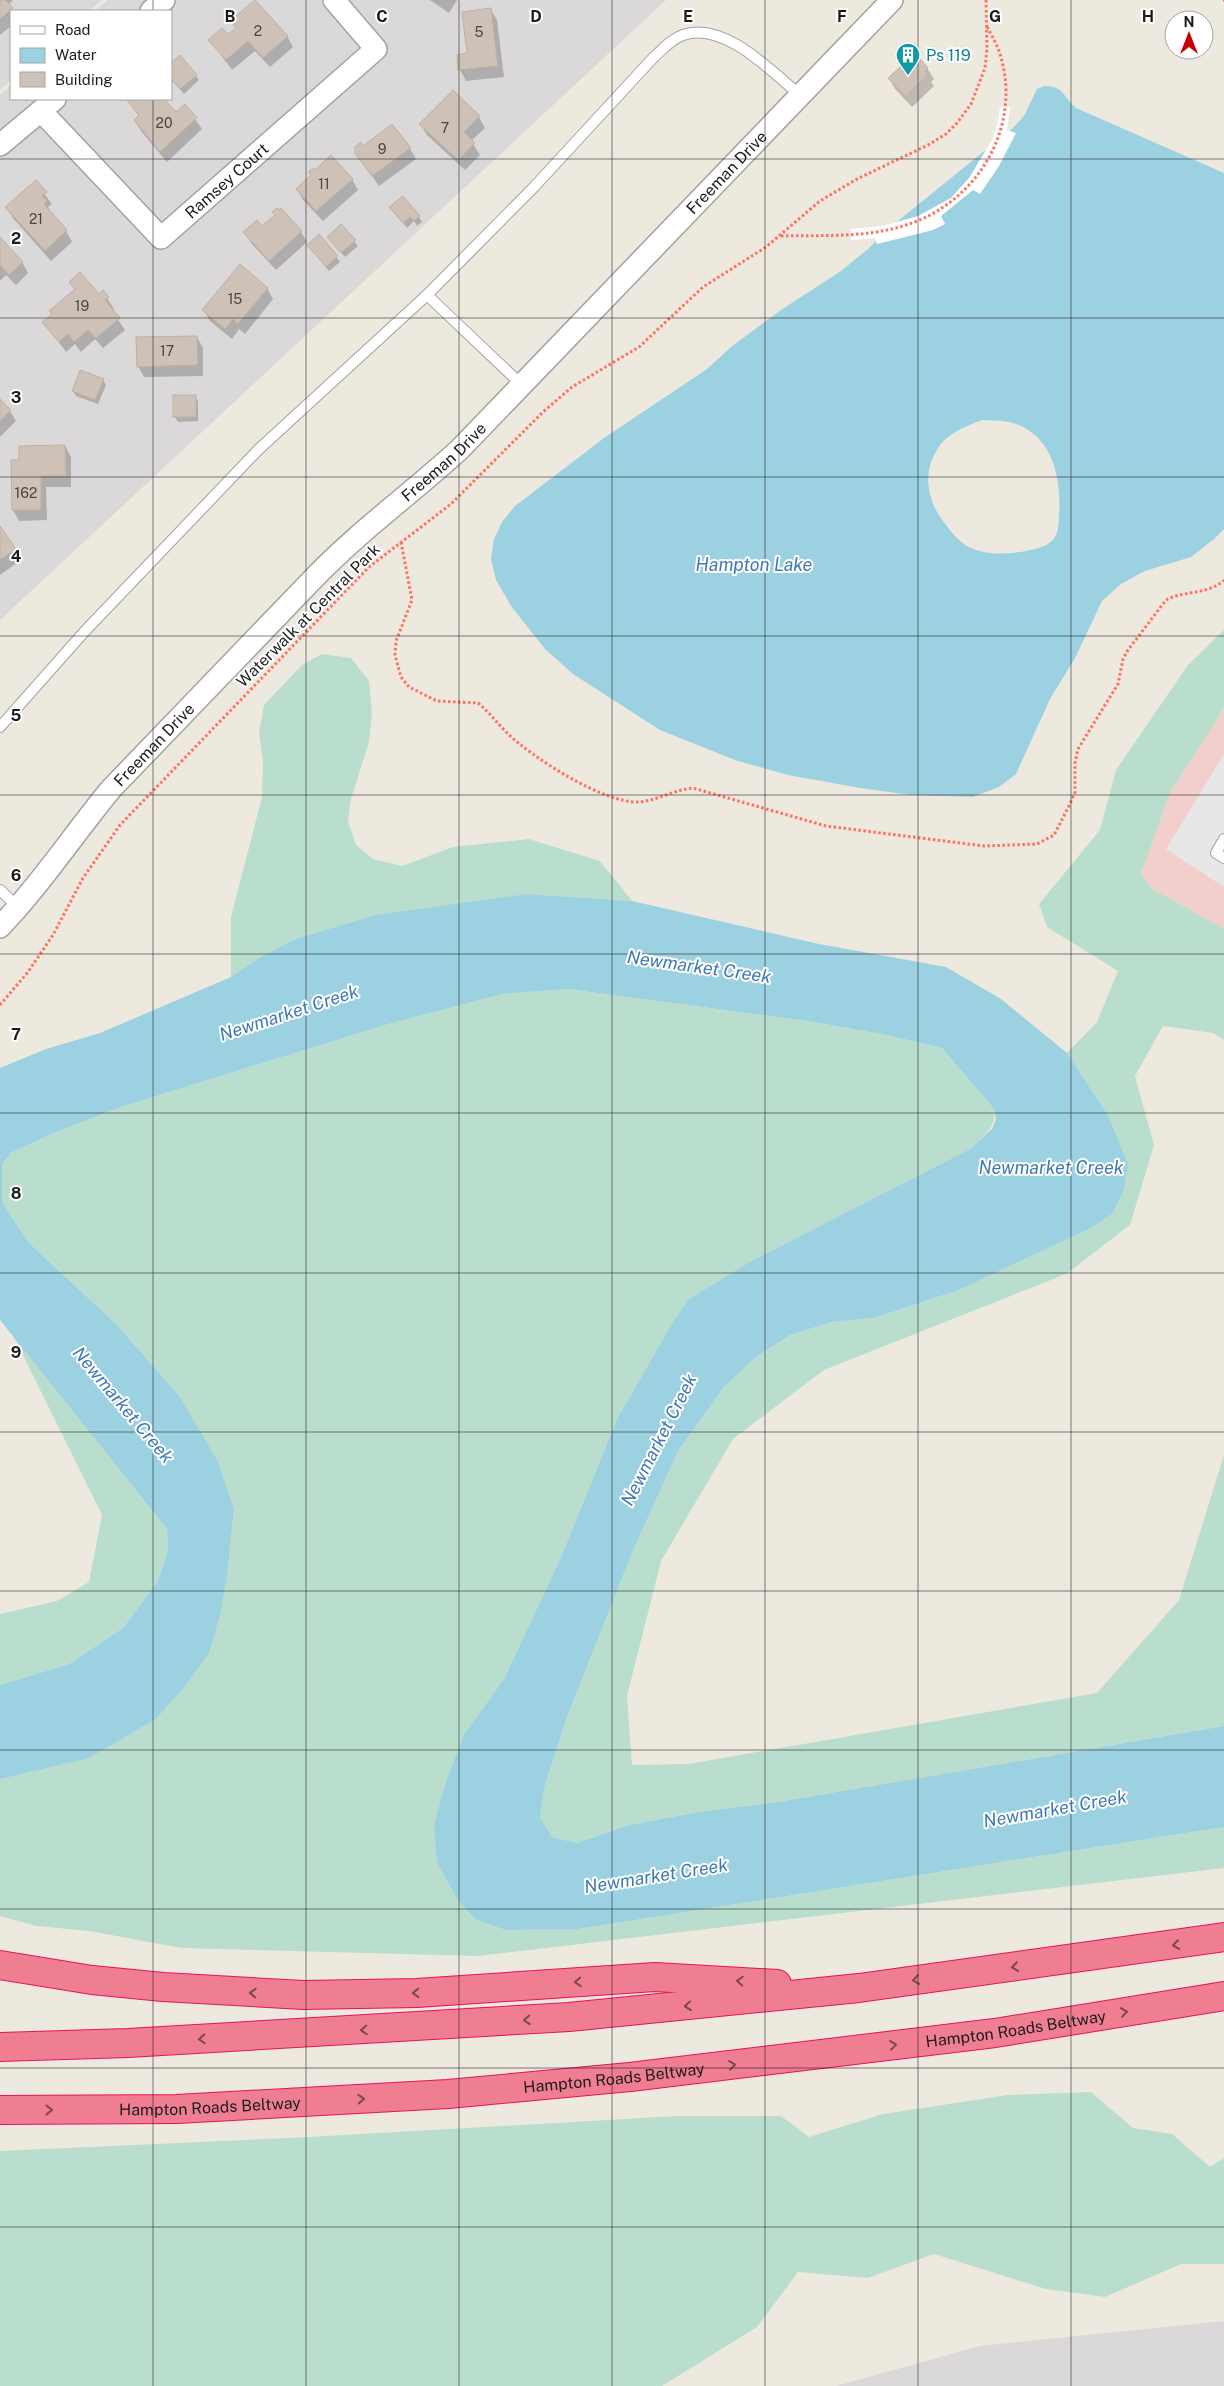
<svg xmlns="http://www.w3.org/2000/svg" width="1224" height="2386" font-family="'Public Sans',sans-serif">
<style>
.residential{fill:#dad8d8}
.commercial{fill:#f2cecc}
.wetland{fill:#badece}
.parking{fill:#e7e7e7}
.water{fill:#9bd1e1;fill-rule:evenodd}
.pier{fill:#fff}
.shadow{fill:#0003}
.building{fill:#cec2b8;stroke:#c1afa1}
.lines{fill:none;stroke-linecap:round;stroke-linejoin:round}
.service-casing{stroke:#a2a2a2;stroke-width:12}
.minor-casing{stroke:#a2a2a2;stroke-width:24}
.motorway-casing{stroke:#e7125b;stroke-width:30}
.path{stroke:#ff7060;stroke-width:3;stroke-dasharray:2.5 2.5;stroke-linecap:butt}
.service{stroke:#fff;stroke-width:10}
.minor{stroke:#fff;stroke-width:21}
.motorway{stroke:#ef7e93;stroke-width:28}
.oneway{stroke:#7a4851}
.grid{fill:none;stroke:#1b1b1b;stroke-width:1;stroke-opacity:0.55}
.labels{text-anchor:middle;stroke-width:4;stroke-linejoin:round;paint-order:stroke}
.number-label{font-size:14px;fill:#484542}
.culture-label{font-size:16px;fill:#0d838f;stroke:#fff;text-anchor:start}
.street-label{font-size:16px;fill:#1b1b1b;stroke:#fff}
.water-label{font-size:18px;font-style:italic;fill:#3f79b4;stroke:#fff}
.grid-label{font-size:16px;text-anchor:middle;font-weight:bold;fill:#1b1b1b;stroke:#fff;stroke-width:4;stroke-linejoin:round;paint-order:stroke}
</style>
<rect width="100%" height="100%" fill="#eee9df"/>
<g class="residential">
<polygon points="0,0 102,0 89,11 11,11 11,80 0,90"/>
<polygon points="108,0 666,0 0,620 0,95 11,85 11,99 171,99 171,11 95,11"/>
<polygon points="1224,2321 1224,2386 836,2386 980,2346"/>
</g>
<polygon class="commercial" points="1224,708 1224,929 1153,889 1141,874 1170,793"/>
<g class="wetland">
<polygon points="1224,630 1224,708 1170,793 1141,874 1153,889 1224,929 1224,1040 1213,1033 1163,1026 1135,1076 1154,1145 1130,1225 1066,1274 824,1370 733,1439 661,1561 627,1696 632,1765 688,1764 1097,1693 1179,1600 1224,1455 1224,1726 778,1802 699,1812 629,1825 577,1843 552,1837 540,1817 545,1785 567,1717 632,1553 678,1451 724,1387 756,1357 790,1335 832,1322 874,1318 959,1290 1089,1229 1108,1115 1067,1053 1097,1022 1118,971 1047,927 1039,904 1100,830 1116,770 1188,665"/>
<polygon points="322,654 351,658 369,681 372,713 369,742 351,799 348,821 356,845 373,859 402,866 453,847 529,839 600,861 632,901 527,894 293,940 259,958 231,977 231,917 262,797 263,763 259,732 264,705 302,665"/>
<path d="M568,989l239,32 75,13 60,14 52,61c3,19 -11,27 -24,40l-217,111 -83,67 -53,92 -56,138 -57,122 -39,54 41,197 72,-1 646,-102v41l-746,88 -296,-8 -93,-17 -52,-5 -37,-10v-137l123,-41 33,-19 53,-66 11,-37 7,-39 7,-68 -56,-115 -64,-72 -85,-79 -15,-23 -12,-18v-38l9,-11 45,-21 68,-26 268,-83 111,-29z"/>
<polygon points="14,1337 167,1529 168,1550 158,1581 123,1628 69,1664 0,1685 0,1614 57,1601 89,1582 102,1515"/>
<polygon points="1091,2092 1133,2128 1172,2134 1210,2167 1224,2158 1224,2264 1181,2264 1105,2297 1046,2289 934,2254 868,2278 798,2272 757,2327 662,2386 0,2386 0,2151 309,2137 677,2116 781,2116 809,2137 883,2114 1008,2095"/>
</g>
<polygon class="parking" points="1224,754 1224,887 1166,849"/>
<g class="water">
<path d="M1045,86c19,0 19,12 31,22l148,65v356l-10,10 -23,18 -46,14 -24,13 -19,17 -27,57 -25,41 -34,75 -17,13 -26,10 -62,-2 -51,-7 -72,-13 -53,-15 -75,-30 -87,-56 -28,-25 -34,-43 -15,-26 -5,-21 3,-20 8,-17 13,-16 89,-68 103,-69 24,-22 50,-37 60,-39 27,-22 30,-28 116,-94 10,-11 13,-27zM982,420c9,1 19,0 27,2 48,11 54,65 49,106 -2,15 -14,19 -27,22 -18,4 -43,6 -60,-2 -10,-4 -19,-15 -25,-23 -18,-22 -25,-51 -8,-77 9,-15 29,-22 44,-28z"/>
<polygon points="527,894 632,901 819,944 946,967 1001,999 1067,1053 1108,1115 1128,1165 1123,1192 1112,1214 1089,1229 959,1290 874,1318 832,1322 790,1335 756,1357 724,1387 678,1451 632,1553 567,1717 545,1785 540,1817 552,1837 577,1843 629,1825 699,1812 778,1802 1224,1726 1224,1827 578,1929 506,1930 475,1919 458,1900 437,1862 434,1825 447,1779 465,1733 504,1679 561,1557 617,1419 670,1327 688,1300 753,1260 970,1149 992,1129 996,1119 994,1109 942,1048 882,1034 807,1021 568,989 503,994 392,1023 124,1106 56,1132 11,1153 2,1164 2,1202 29,1243 114,1322 178,1394 217,1460 234,1509 227,1577 220,1616 209,1653 184,1687 156,1719 89,1758 0,1779 0,1685 69,1664 123,1628 158,1581 168,1550 167,1529 0,1320 0,1068 46,1049 100,1033 231,977 259,958 293,940 376,915"/>
</g>
<polygon class="pier" points="1000,107 1010,107 1007,130 1016,133 999,166 980,194 973,190 941,216 945,224 933,230 877,244 875,238 851,240 851,229 883,226 918,216 951,198 969,178 992,140 998,122"/>
<g class="shadow">
<polygon points="0,0 13,0 8,5 13,11 11,11 11,26 0,35"/>
<polygon points="430,0 457,0 449,13"/>
<polygon points="256,1 287,36 293,47 270,67 255,51 232,70 210,40 228,36 236,29 232,21"/>
<polygon points="491,10 497,20 504,77 466,81 460,70 458,56 468,55"/>
<polygon points="916,65 927,68 934,79 931,82 934,86 912,107 895,89 889,78"/>
<polygon points="196,76 199,80 184,94 171,79"/>
<polygon points="129,99 163,99 176,114 185,105 202,129 167,162 141,131 135,120 139,117"/>
<polygon points="479,117 485,128 471,141 480,155 465,170 427,135 421,124"/>
<polygon points="363,147 410,149 416,159 379,186 356,152"/>
<polygon points="352,179 358,190 323,221 303,200 297,189"/>
<polygon points="35,182 52,204 48,207 51,214 66,231 72,242 51,261 13,218 7,208"/>
<polygon points="391,208 419,217 422,222 417,226 414,221 407,228"/>
<polygon points="341,226 358,246 345,257 332,242"/>
<polygon points="262,228 301,232 307,242 276,270 251,243 245,232"/>
<polygon points="319,236 340,262 329,271 308,245"/>
<polygon points="0,239 22,262 28,273 16,285 6,275 0,281"/>
<polygon points="70,282 99,296 103,292 114,309 112,311 125,330 103,348 95,339 81,352 75,344 66,352 44,322 75,291"/>
<polygon points="267,288 273,299 245,334 239,329 232,339 210,321 204,310"/>
<polygon points="197,337 203,348 203,376 144,377 138,366"/>
<polygon points="103,380 106,385 98,404 76,396 73,391"/>
<polygon points="195,396 198,401 198,421 178,422 175,417"/>
<polygon points="0,401 10,411 16,421 0,437"/>
<polygon points="65,446 71,457 71,487 46,487 47,520 19,521 13,510 13,462 20,461"/>
<polygon points="0,528 21,560 0,575"/>
</g>
<g class="building">
<polygon points="0,0 6,0 13,8 0,19"/>
<polygon points="255,0 288,36 263,58 248,41 226,60 208,40 222,28 228,34 236,28 230,21"/>
<polygon points="491,8 498,66 458,70 457,55 467,53 462,12"/>
<polygon points="180,55 197,75 180,89 171,79 171,63"/>
<polygon points="911,57 916,63 920,59 928,68 925,71 928,74 906,97 888,78"/>
<polygon points="453,90 480,116 464,132 475,143 458,160 419,124"/>
<polygon points="126,99 164,99 176,112 185,104 197,118 160,152 134,120 139,115"/>
<polygon points="392,124 411,148 372,176 354,152 356,150 354,148 361,142 363,146"/>
<polygon points="331,155 353,179 316,211 296,189 311,175 308,172 313,168 315,170"/>
<polygon points="36,180 47,192 42,196 47,201 44,204 67,230 45,251 5,207"/>
<polygon points="403,196 420,216 414,221 410,217 403,223 389,207"/>
<polygon points="277,208 280,210 281,208 302,231 269,261 243,232 257,220 262,226 275,215 272,212"/>
<polygon points="341,224 356,240 341,253 327,237"/>
<polygon points="319,234 338,256 326,267 307,245"/>
<polygon points="0,237 23,262 9,275 0,265"/>
<polygon points="240,264 268,288 238,324 233,319 225,329 202,310"/>
<polygon points="80,272 99,294 103,290 109,297 105,300 120,318 96,338 88,330 74,342 68,334 59,342 42,322 52,314 49,311 75,289 69,282"/>
<polygon points="197,336 198,365 137,367 136,337"/>
<polygon points="80,370 104,379 95,400 72,391"/>
<rect x="173" y="395" width="23" height="22"/>
<polygon points="0,399 11,410 0,421"/>
<polygon points="65,445 66,476 41,476 41,510 12,510 11,460 19,460 19,446"/>
<polygon points="0,526 16,549 0,560"/>
</g>
<g class="lines">
<defs>
<g id="service">
<polyline points="427,295 523,386"/>
<path d="M0,727l85,-96 174,-182 168,-154 107,-108 119,-129c9,-8 18,-19 30,-23 41,-15 90,38 118,61"/>
<polyline points="1224,839 1216,853 1224,858"/>
<polyline points="0,890 19,908"/>
</g>
<g id="minor">
<polyline points="151,11 164,0"/>
<path id="s1" d="M41,111l120,127 215,-189 -42,-49"/>
<polyline points="0,145 55,99"/>
<path id="s2" d="M0,927c41,-43 73,-92 111,-138l202,-210c46,-48 98,-85 147,-130l432,-449"/>
</g>
<g id="motorway">
<polyline points="0,1965 92,1980 163,1987 303,1995 417,1993 655,1977 777,1984"/>
<polyline points="0,2047 128,2043 569,2017 859,1988 1224,1937"/>
<path id="s3" d="M0,2110l177,-1 271,-15 182,-17 365,-44 229,-37"/>
</g>
</defs>
<use href="#service" class="service-casing"/>
<use href="#minor" class="minor-casing"/>
<use href="#motorway" class="motorway-casing"/>
<g class="path">
<polyline points="1223,0 1224,0"/>
<path d="M781,236c42,-1 86,2 125,-11 71,-22 117,-98 94,-171 -3,-10 -9,-19 -13,-28"/>
<path d="M401,542l11,58 -16,41 -1,14 6,22 8,10 28,14 41,2c11,9 19,20 29,30 26,25 96,70 131,69 18,-1 35,-12 55,-14l133,38 158,20 53,-2 17,-9 16,-31 5,-12v-29l3,-14 40,-65 5,-25 5,-9 38,-50c19,-10 42,-5 58,-20"/>
<polyline points="0,1005 28,972 53,935 83,878 120,825 369,567 451,504 543,412 572,387 639,347 703,287 766,247 820,201 857,179 928,145 946,134 957,123 971,104 985,68 987,49 986,0"/>
</g>
<use href="#service" class="service"/>
<use href="#minor" class="minor"/>
<use href="#motorway" class="motorway"/>
</g>
<defs><path id="oneway-chevron" d="M-2-3.5L2.5 0L-2 3.5" fill="none" stroke-width="1.6" stroke-linecap="round" stroke-linejoin="round" transform="scale(1.25)"/></defs>
<g class="oneway">
<use href="#oneway-chevron" transform="translate(1176 1945) rotate(172)"/>
<use href="#oneway-chevron" transform="translate(1015 1967) rotate(172)"/>
<use href="#oneway-chevron" transform="translate(916 1980) rotate(172)"/>
<use href="#oneway-chevron" transform="translate(740 1981) rotate(-177)"/>
<use href="#oneway-chevron" transform="translate(578 1982) rotate(176)"/>
<use href="#oneway-chevron" transform="translate(253 1993) rotate(-178)"/>
<use href="#oneway-chevron" transform="translate(416 1993) rotate(178)"/>
<use href="#oneway-chevron" transform="translate(688 2006) rotate(174)"/>
<use href="#oneway-chevron" transform="translate(1124 2012) rotate(-9)"/>
<use href="#oneway-chevron" transform="translate(527 2020) rotate(176)"/>
<use href="#oneway-chevron" transform="translate(364 2030) rotate(177)"/>
<use href="#oneway-chevron" transform="translate(202 2039) rotate(177)"/>
<use href="#oneway-chevron" transform="translate(893 2045) rotate(-7)"/>
<use href="#oneway-chevron" transform="translate(732 2065) rotate(-7)"/>
<use href="#oneway-chevron" transform="translate(361 2099) rotate(-3)"/>
<use href="#oneway-chevron" transform="translate(49 2110)"/>
</g>
<path class="grid" d="M153,0v11M306,0v2386M459,0v2386M612,0v2386M765,0v2386M918,0v2386M1071,0v2386M153,99v2287M0,159h1224M0,318h1224M0,477h1224M0,636h1224M0,795h1224M0,954h1224M0,1113h1224M0,1273h1224M0,1432h1224M0,1591h1224M0,1750h1224M0,1909h1224M0,2068h1224M0,2227h1224"/>
<defs>
<symbol id="building-pin" viewBox="-11 -11 22 30"><path d="M0 17L-7.5 6A9.5 9.5 0 1 1 7.5 6Z" fill="#0f9aa8" stroke="#fff"/><path d="M-4-6H4V6H1V3H-1V6H-4ZM-2.5-4.3h1.7v1.8h-1.7ZM.8-4.3h1.7v1.8H.8ZM-2.5-1h1.7V.8h-1.7ZM.8-1h1.7V.8H.8Z" fill="#fff"/></symbol>
</defs>
<g fill-rule="evenodd">
<use href="#building-pin" x="894" y="41" width="28" height="38"/>
</g>
<g class="labels">
<g class="number-label">
<text x="258" y="36">2</text>
<text x="479" y="37">5</text>
<text x="164" y="128">20</text>
<text x="445" y="133">7</text>
<text x="382" y="154">9</text>
<text x="324" y="189">11</text>
<text x="36" y="224">21</text>
<text x="235" y="304">15</text>
<text x="82" y="311">19</text>
<text x="167" y="356">17</text>
<text x="26" y="498">162</text>
</g>
<g class="culture-label">
<text x="926" y="61">Ps 119</text>
</g>
<g class="street-label">
<text dy="6" stroke="none"><textPath href="#s2" startOffset="1049">Freeman Drive</textPath></text>
<text dy="6" stroke="none"><textPath href="#s1" startOffset="262">Ramsey Court</textPath></text>
<text dy="6" stroke="none"><textPath href="#s2" startOffset="644">Freeman Drive</textPath></text>
<text transform="translate(308 615) rotate(-45)" y="6">Waterwalk at Central Park</text>
<text dy="6" stroke="none"><textPath href="#s2" startOffset="239">Freeman Drive</textPath></text>
<text dy="6" stroke="none"><textPath href="#s3" startOffset="1020">Hampton Roads Beltway</textPath></text>
<text dy="6" stroke="none"><textPath href="#s3" startOffset="615">Hampton Roads Beltway</textPath></text>
<text dy="6" stroke="none"><textPath href="#s3" startOffset="210">Hampton Roads Beltway</textPath></text>
</g>
<g class="water-label">
<text x="754" y="571">Hampton Lake</text>
<text transform="translate(699 967) rotate(8)" y="6">Newmarket Creek</text>
<text transform="translate(289 1013) rotate(-18)" y="6">Newmarket Creek</text>
<text x="1051" y="1174">Newmarket Creek</text>
<text transform="translate(123 1405) rotate(50)" y="6">Newmarket Creek</text>
<text transform="translate(659 1440) rotate(-63)" y="6">Newmarket Creek</text>
<text transform="translate(1055 1809) rotate(-10)" y="6">Newmarket Creek</text>
<text transform="translate(656 1876) rotate(-9)" y="6">Newmarket Creek</text>
</g>
</g>
<g class="grid-label">
<text x="230" y="22">B</text>
<text x="382" y="22">C</text>
<text x="536" y="22">D</text>
<text x="688" y="22">E</text>
<text x="842" y="22">F</text>
<text x="995" y="22">G</text>
<text x="1148" y="22">H</text>
<text x="16" y="244">2</text>
<text x="16" y="403">3</text>
<text x="16" y="562">4</text>
<text x="16" y="721">5</text>
<text x="16" y="881">6</text>
<text x="16" y="1040">7</text>
<text x="16" y="1199">8</text>
<text x="16" y="1358">9</text>
</g>
<rect x="10" y="10" width="162" height="90" fill="#ffffff" stroke="#a4a4a4"/>
<rect x="20" y="26" width="25" height="8" fill="#ffffff" stroke="#a4a4a4"/>
<text x="55" y="35" font-size="15" fill="#1b1b1b">Road</text>
<rect x="20" y="48" width="25" height="15" fill="#9bd1e1" stroke="#a4a4a4"/>
<text x="55" y="60" font-size="15" fill="#1b1b1b">Water</text>
<rect x="20" y="72" width="25" height="15" fill="#cec2b8" stroke="#a4a4a4"/>
<text x="55" y="85" font-size="15" fill="#1b1b1b">Building</text>
<g transform="translate(1189 35)"><circle r="24" fill="#ffffff" stroke="#a4a4a4"/>
<path d="M0-4L9 19L0 12L-9 19Z" fill="#c70000"/>
<text y="-8" font-size="14" font-weight="bold" text-anchor="middle" fill="#1b1b1b">N</text>
</g>
</svg>
